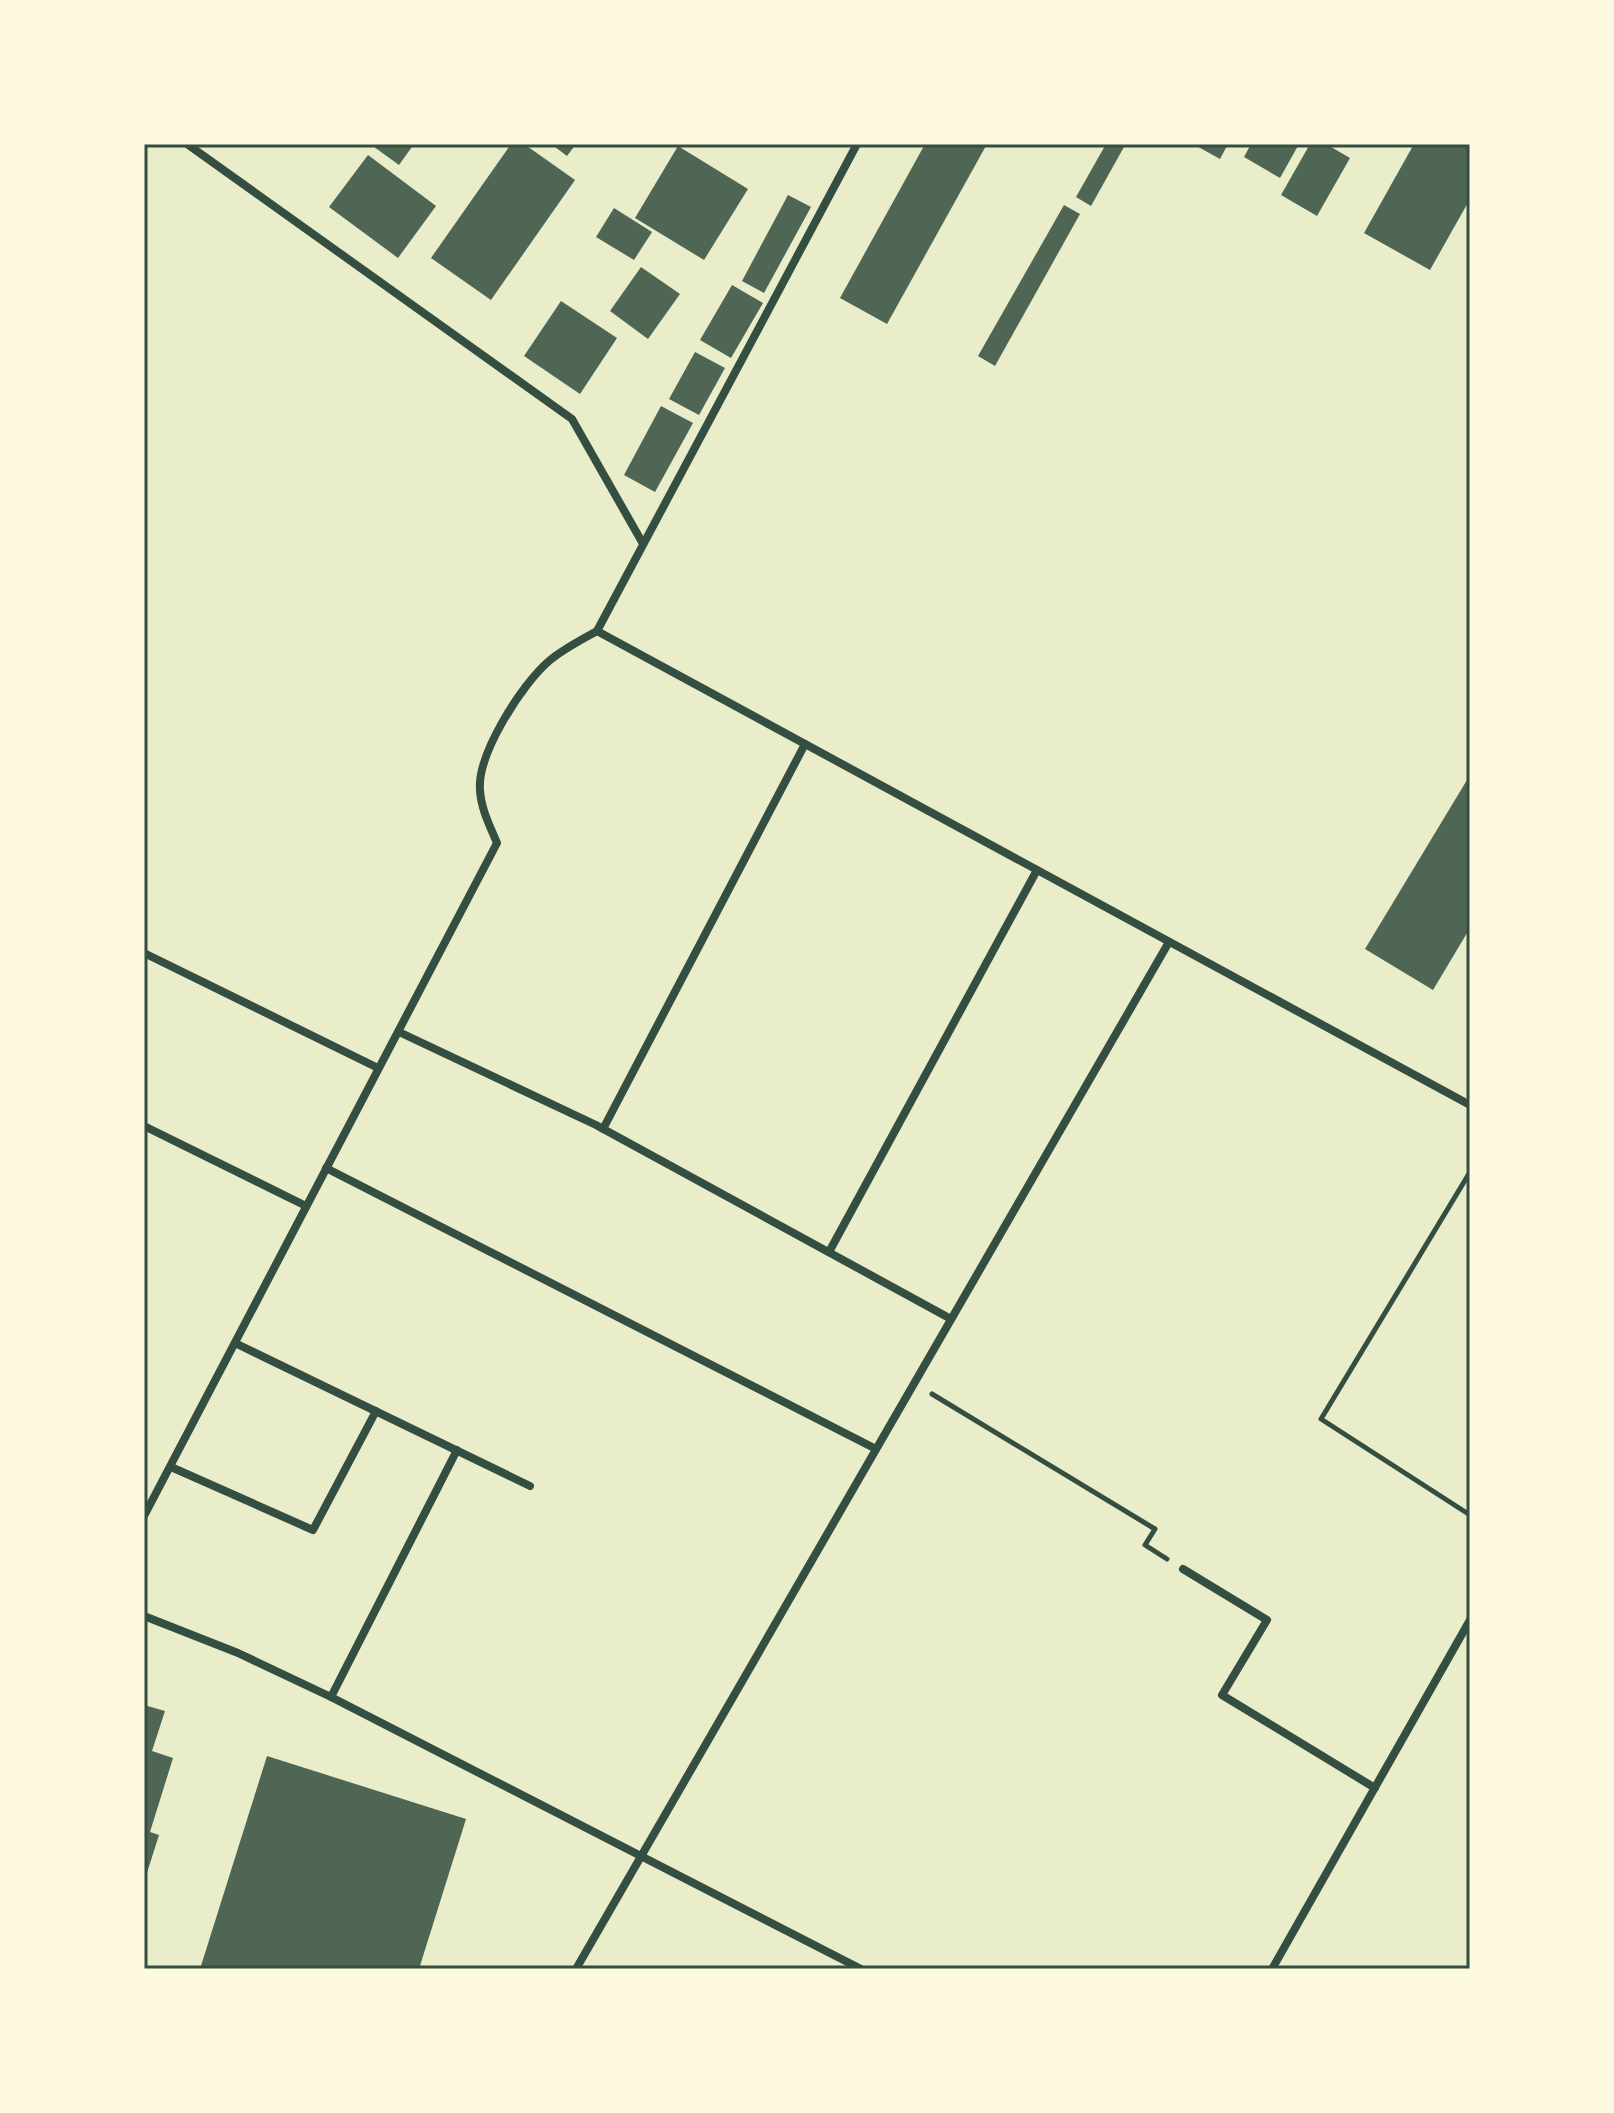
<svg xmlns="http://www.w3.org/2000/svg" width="1614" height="2113" font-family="'PT Sans',sans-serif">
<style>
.building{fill:#4f6655}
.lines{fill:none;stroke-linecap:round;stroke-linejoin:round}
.path{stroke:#344e41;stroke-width:5}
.minor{stroke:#344e41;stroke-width:8}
.neatline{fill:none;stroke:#344e41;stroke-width:3}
</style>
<rect width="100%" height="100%" fill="#e9edc9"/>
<g class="building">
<polygon points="370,144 414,144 399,165"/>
<polygon points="511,144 524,144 575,180 491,300 431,258"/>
<polygon points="551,144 576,144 567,156"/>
<polygon points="925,144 987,144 887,324 840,298"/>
<polygon points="1106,144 1124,147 1091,206 1076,197"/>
<polygon points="1193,144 1228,144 1220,159"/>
<polygon points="1251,144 1299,144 1280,178 1244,157"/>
<polygon points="1310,144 1326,144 1350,158 1317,216 1281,195"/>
<polygon points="1414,144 1470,144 1470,199 1430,270 1364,233"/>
<polygon points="678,146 748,189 704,260 635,218"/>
<polygon points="368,155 436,206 398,258 329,207"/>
<polygon points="788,195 811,207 764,293 742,281"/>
<polygon points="1064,205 1080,214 995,366 978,356"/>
<polygon points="614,208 652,232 634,260 596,237"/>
<polygon points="641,267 680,294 648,339 610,311"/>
<polygon points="732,285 763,303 731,358 700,340"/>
<polygon points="561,301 617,338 580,394 524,356"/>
<polygon points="695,352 725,368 699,415 669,399"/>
<polygon points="661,406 693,423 655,492 624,475"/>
<polygon points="1470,775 1470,928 1433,990 1365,949"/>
<polygon points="144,1705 165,1711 152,1751 173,1758 150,1832 159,1835 145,1879"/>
<polygon points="267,1756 466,1819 419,1969 200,1969"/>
</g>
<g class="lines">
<g class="path">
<polyline points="1470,1172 1321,1419 1470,1515"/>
<polyline points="932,1394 1155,1529 1145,1545 1167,1559"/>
</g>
<g class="minor">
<polyline points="187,144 572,419 642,542"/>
<polyline points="597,631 1470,1105"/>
<polyline points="144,953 378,1068"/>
<polyline points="399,1032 596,1125 951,1319"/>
<polyline points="144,1126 306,1206"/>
<polyline points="603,1129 805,744"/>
<polyline points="326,1168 876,1449"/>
<polyline points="829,1252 1037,870"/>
<polyline points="237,1344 530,1486"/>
<polyline points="171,1467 313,1530 376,1411"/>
<path d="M144,1516l353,-673c-7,-17 -16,-34 -17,-53 -3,-36 42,-106 69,-129 14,-12 32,-21 48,-30l260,-487"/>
<polyline points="1183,1569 1267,1620 1222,1695 1375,1788"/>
<polyline points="144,1616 238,1653 331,1697 861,1969"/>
<polyline points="331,1697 457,1450"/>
<polyline points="576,1969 1169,942"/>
<polyline points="1272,1969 1470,1620"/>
</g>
</g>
<rect width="1614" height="2113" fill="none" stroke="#fefae0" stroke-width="292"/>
<rect x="146" y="146" width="1322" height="1821" class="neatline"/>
</svg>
